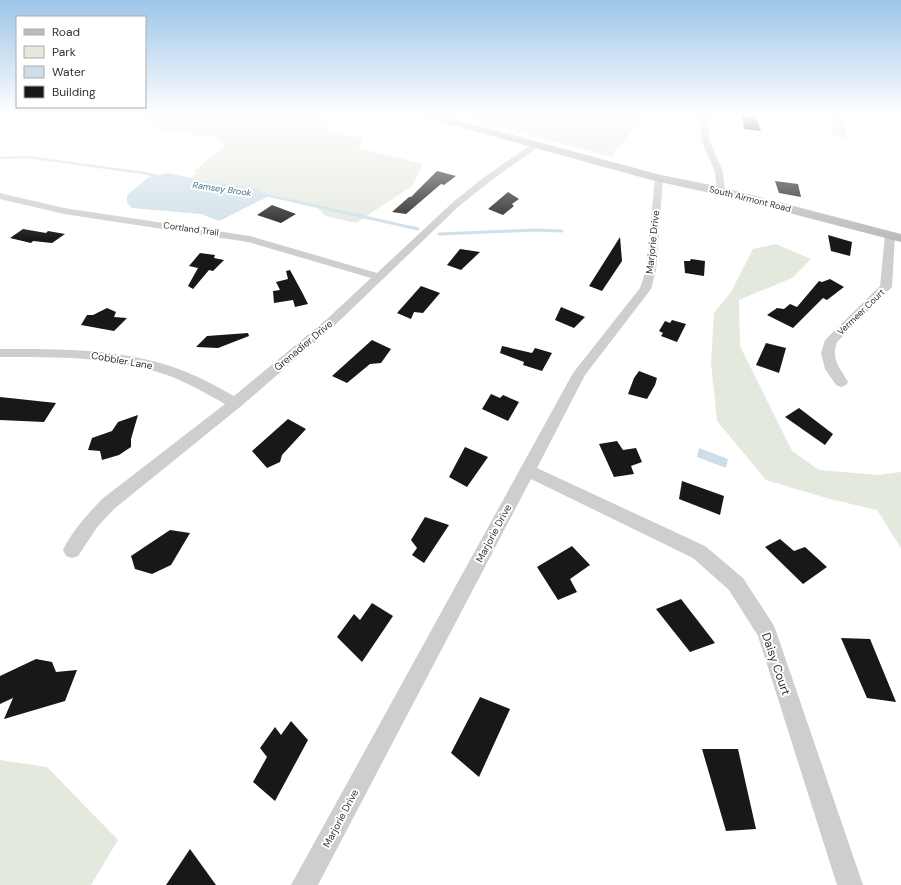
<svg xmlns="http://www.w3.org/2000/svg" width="901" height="885" font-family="'DM Sans',sans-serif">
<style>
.green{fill:#e4e9de}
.water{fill:#cddee7}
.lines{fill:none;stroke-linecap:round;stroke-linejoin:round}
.stream-far1{stroke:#cddee7;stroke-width:2.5}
.stream{stroke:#cddee7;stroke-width:3}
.building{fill:#181818}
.street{fill:#cecece;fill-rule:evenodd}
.secondary{fill:#bbb;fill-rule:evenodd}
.labels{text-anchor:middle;stroke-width:4;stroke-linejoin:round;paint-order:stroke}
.far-water-label{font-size:9px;font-style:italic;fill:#49728a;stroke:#fff}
.far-street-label{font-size:9px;fill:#313131;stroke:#fff}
.street-label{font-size:10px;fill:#313131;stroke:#fff}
.near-street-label{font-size:12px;fill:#313131;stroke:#fff}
</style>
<rect width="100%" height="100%" fill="#fff"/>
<g class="green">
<polygon points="137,115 332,115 321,120 330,125 327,130 336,134 363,138 358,148 423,164 412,186 356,223 325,216 316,206 271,195 253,188 207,181 192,177 197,172 194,171 224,146 218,137 156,130 157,123 137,118"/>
<polygon points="453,115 644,115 611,157"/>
<polygon points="826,115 841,115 847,131 845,139 832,132"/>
<polygon points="776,244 811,259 792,278 739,300 740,346 792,451 819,470 879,475 901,472 901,548 877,510 830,499 766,480 717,421 711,363 714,313 731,292 753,249"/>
<polygon points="0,760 47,767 118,840 91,885 0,885"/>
</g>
<g class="water">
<polygon points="168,173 207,181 253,188 271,195 219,221 201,214 132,208 127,202 127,195 149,177"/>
<polygon points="699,448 728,459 726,468 697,457"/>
</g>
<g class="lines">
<g class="stream-far1">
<polyline points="0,158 27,157 144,173 161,177"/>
<polyline points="266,195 298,202"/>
</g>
<g class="stream">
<polyline points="293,201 418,229"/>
<polyline points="439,234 535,230 562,231"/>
</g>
</g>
<g class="building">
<polygon points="742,115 755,115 761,131 744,129"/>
<polygon points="437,171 456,176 444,185 441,184 406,214 392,212 409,197 411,197"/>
<polygon points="775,181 798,184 801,197 779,193"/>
<polygon points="508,192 519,199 512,204 514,206 503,215 488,209"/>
<polygon points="272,205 296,214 281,223 257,215"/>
<polygon points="23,229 46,233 48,231 65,234 52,243 33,241 31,243 10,238"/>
<polygon points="828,235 852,242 850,256 831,251"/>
<polygon points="620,237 622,261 602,291 589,286"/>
<polygon points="460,249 480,252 461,270 447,265"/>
<polygon points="200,253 215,255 214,258 224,260 213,271 209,270 193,289 188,286 198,268 189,266"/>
<polygon points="691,259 705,261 704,276 685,273 684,261 690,261"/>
<polygon points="290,270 303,294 308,304 295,307 293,300 274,303 273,291 280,290 276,282 288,279 286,271"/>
<polygon points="830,279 844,287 827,300 823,298 793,328 767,315 777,308 784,309 790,304 797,307 819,281 822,282"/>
<polygon points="421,286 440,293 423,313 414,312 411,319 397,313"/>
<polygon points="561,307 585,317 574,328 555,320"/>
<polygon points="107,308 116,312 114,317 127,318 114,331 81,325 87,315 93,315"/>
<polygon points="672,320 686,324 677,342 661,336 663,333 659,331 665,321 670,323"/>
<polygon points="248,333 249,336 218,348 196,347 207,336"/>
<polygon points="372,340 391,349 381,363 370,364 347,383 332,376"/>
<polygon points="766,343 786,348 779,373 756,365"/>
<polygon points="502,346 532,353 535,348 552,353 542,371 523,365 524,362 500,353"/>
<polygon points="639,371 657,378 655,385 647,399 628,394 634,378"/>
<polygon points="491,394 500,398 503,395 519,402 508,421 482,409"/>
<polygon points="0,397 56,403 44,422 0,420"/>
<polygon points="799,408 833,434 825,445 785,417"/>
<polygon points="138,415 131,439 131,447 119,455 102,460 100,451 88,450 92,438 112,431 118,422"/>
<polygon points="288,419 306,429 282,455 280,462 267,468 252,451"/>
<polygon points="617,441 623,450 636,448 642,462 631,466 634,474 614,477 599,444"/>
<polygon points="465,447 488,457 467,487 449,477"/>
<polygon points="682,481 724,496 720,515 679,499"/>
<polygon points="425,517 449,525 424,563 412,555 417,548 411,540"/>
<polygon points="170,530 190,533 171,565 152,574 135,569 131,556"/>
<polygon points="780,539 794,551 805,547 827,567 803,584 765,547"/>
<polygon points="572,546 590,565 570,579 577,592 558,600 537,567"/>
<polygon points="681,599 715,643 690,652 656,609"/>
<polygon points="372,603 393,616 362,662 337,637 354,614 360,620"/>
<polygon points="841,638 870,639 896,702 867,698"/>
<polygon points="36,659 52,662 56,672 77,670 65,701 4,719 13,698 0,704 0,676"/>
<polygon points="480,697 510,709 479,777 451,753"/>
<polygon points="291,721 308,740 275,801 253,782 267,757 260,748 275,727 281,735"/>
<polygon points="702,749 738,749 756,829 726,831"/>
<polygon points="190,849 216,885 166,885"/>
</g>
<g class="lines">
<g class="street">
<polygon points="700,115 708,115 709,139 723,172 725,191 724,193 721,194 717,191 715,172 701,139"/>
<path d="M535,142h6l1,2 -53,38 -31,25 -123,118 -95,82 -126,102 -16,17 -20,30 -6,2 -6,-2 -3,-6c9,-19 25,-36 39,-51l123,-95c-20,-11 -40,-23 -61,-30 -52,-18 -110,-17 -164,-17v-8c58,0 117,-1 173,18 21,7 41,18 61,29l93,-77 44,-41 -123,-36 -184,-28 -64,-15v-6l64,15 186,28 127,37 75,-70 31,-25z"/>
<polygon points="659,175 663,178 656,270 651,289 585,375 537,468 705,546 743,578 773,624 776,631 863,885 837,885 758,636 729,590 693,558 531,479 318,885 291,885 573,373 640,288 646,270 655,178"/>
<path d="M890,232l5,3 -3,52 -55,55c-6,18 2,24 11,40l-2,3 -5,2 -5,-2 -11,-16 -4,-16 4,-13 55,-54 5,-51z"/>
</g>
<polygon class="secondary" points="422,115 439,115 661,175 721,187 901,234 901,242 720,195 655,181 423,117"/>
</g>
<linearGradient id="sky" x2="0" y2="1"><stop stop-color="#9dc5e8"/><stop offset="0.48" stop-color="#fff"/><stop offset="1" stop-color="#fff" stop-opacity="0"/></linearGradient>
<rect width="901" height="239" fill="url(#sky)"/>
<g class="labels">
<g class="far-water-label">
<text transform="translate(222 189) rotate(8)" y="3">Ramsey Brook</text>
</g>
<g class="far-street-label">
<text transform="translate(750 199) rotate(14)" y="3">South Airmont Road</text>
<text transform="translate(191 229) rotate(8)" y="3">Cortland Trail</text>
<text transform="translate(861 312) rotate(-44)" y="3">Vermeer Court</text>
</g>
<g class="street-label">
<text transform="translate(652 242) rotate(-84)" y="4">Marjorie Drive</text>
<text transform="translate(303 345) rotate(-40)" y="4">Grenadier Drive</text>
<text transform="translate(122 360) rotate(10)" y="4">Cobbler Lane</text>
<text transform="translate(493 533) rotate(-62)" y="4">Marjorie Drive</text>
<text transform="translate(340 818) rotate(-62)" y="4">Marjorie Drive</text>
</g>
<g class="near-street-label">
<text transform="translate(776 664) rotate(71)" y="4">Daisy Court</text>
</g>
</g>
<rect x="16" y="16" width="130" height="92" fill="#ffffff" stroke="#adadad"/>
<rect x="24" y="29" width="20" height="6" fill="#bbbbbb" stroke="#adadad"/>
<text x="52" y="36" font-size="12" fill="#313131">Road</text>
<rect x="24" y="46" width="20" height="12" fill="#e4e9de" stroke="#adadad"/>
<text x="52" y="56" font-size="12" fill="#313131">Park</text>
<rect x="24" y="66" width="20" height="12" fill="#cddee7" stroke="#adadad"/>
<text x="52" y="76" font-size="12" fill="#313131">Water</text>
<rect x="24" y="86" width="20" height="12" fill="#181818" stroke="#adadad"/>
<text x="52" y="96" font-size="12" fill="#313131">Building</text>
</svg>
